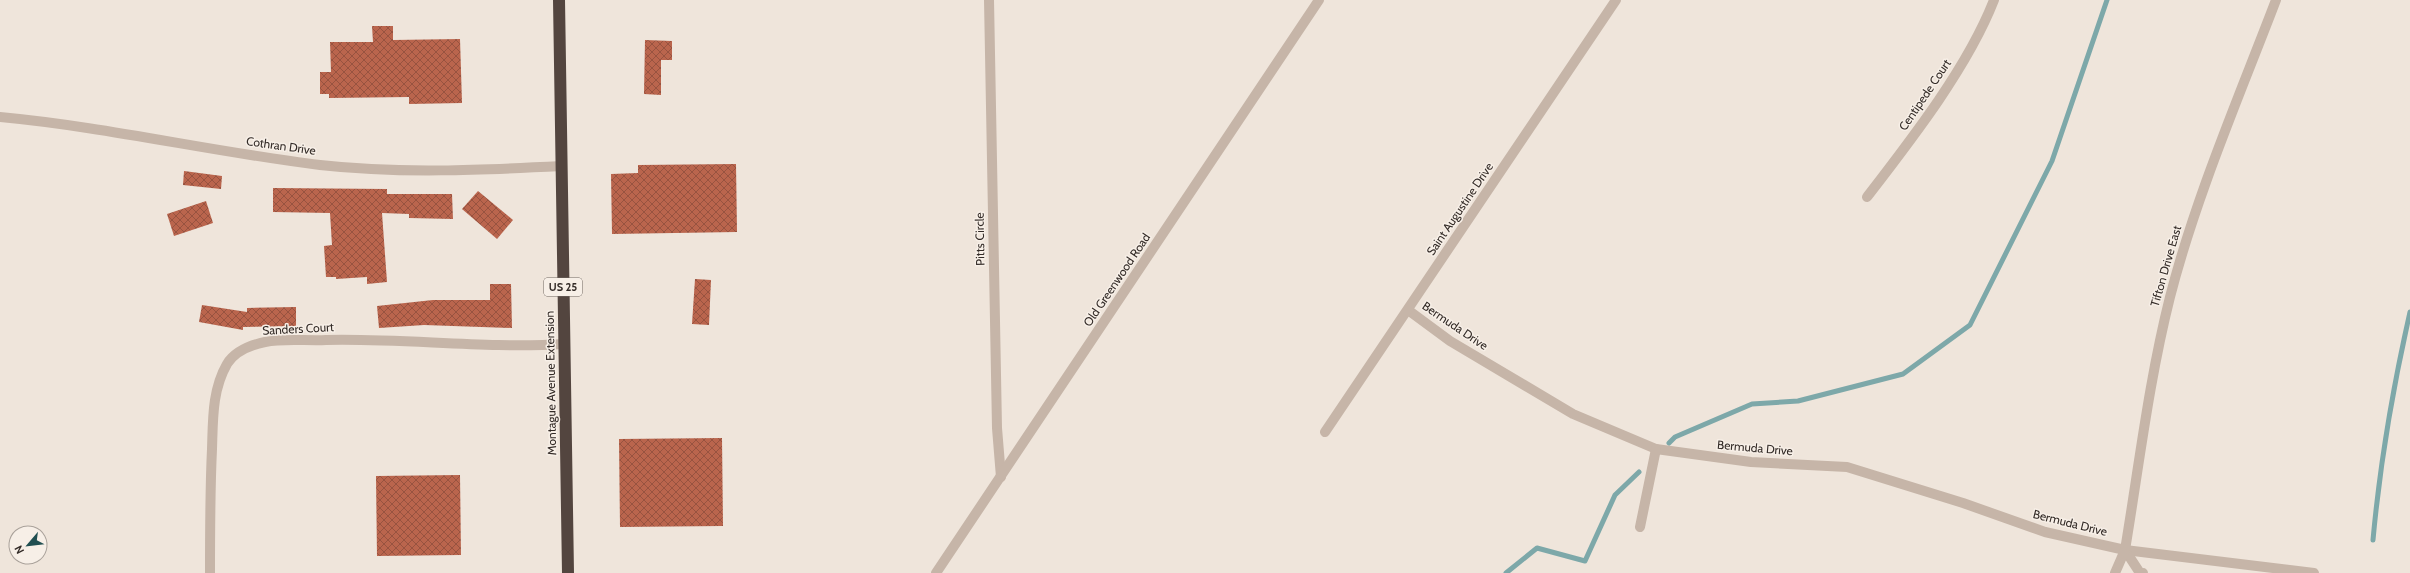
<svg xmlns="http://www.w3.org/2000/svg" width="2410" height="573" font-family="Cabin,sans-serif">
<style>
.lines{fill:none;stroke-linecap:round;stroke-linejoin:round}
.stream{stroke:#7da8a9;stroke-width:5}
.building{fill:url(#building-cross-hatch)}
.street{stroke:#c6b5a8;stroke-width:10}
.highway{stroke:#53453f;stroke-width:12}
.labels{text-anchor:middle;stroke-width:3;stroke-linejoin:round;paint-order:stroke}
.shield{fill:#f7efe7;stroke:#6e6661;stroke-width:1}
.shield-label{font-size:11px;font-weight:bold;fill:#332b27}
.street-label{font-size:12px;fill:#332b27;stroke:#f7efe7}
</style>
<defs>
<pattern id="building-cross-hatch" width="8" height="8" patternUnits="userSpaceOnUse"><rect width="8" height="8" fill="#ba654d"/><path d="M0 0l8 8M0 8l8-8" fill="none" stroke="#985340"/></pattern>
</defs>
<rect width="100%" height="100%" fill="#efe5db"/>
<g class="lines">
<g class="stream">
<polyline points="1669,443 1675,437 1752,404 1798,401 1903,374 1970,325 2052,161 2107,0"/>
<path d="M2373,540c7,-77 20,-153 37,-228"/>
<polyline points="1506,573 1537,548 1585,561 1615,495 1639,472"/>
</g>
</g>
<g class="building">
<polygon points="372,26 393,26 393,40 460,39 462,103 409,104 409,97 329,98 329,94 320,94 320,72 331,72 330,42 373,42"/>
<polygon points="645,40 672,41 672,60 661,60 661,95 644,94"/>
<polygon points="736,164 737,232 612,234 611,174 638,173 638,165"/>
<polygon points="184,171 222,176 221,189 183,185"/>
<polygon points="273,188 387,189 387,194 452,194 453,219 409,218 409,214 382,213 387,282 367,284 367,277 336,279 336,277 326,277 324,246 332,245 330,213 273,212"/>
<polygon points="478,191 513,220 497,239 462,209"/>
<polygon points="206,201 213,223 174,236 167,214"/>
<polygon points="695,279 711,280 709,325 692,324"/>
<polygon points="490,284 511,284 512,328 424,325 379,328 377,306 433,300 490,300"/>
<polygon points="202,305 247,312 247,308 296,307 296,326 243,327 243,330 199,322"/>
<polygon points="722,438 723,526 620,527 619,439"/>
<polygon points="460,475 461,555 377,556 376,476"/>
</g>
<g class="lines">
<g class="street">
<polyline points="989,0 997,428 1001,477"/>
<path d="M0,117c107,10 213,35 320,48 80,9 162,5 242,1"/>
<path d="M1867,197c44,-57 101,-130 127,-197"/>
<polyline points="1408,310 1450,341 1573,414 1656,449 1751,462 1847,467 1963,503 2045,532 2125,550 2314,573"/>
<polyline points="1325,432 1616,0"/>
<polyline points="1640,527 1656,449"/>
<polyline points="2125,550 2140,573 2143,573"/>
<path d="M210,573c0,-41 0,-83 2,-124 1,-29 0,-59 15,-85 8,-13 24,-19 38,-22 19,-4 41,-1 61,-2 79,-2 159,9 238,4"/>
<polyline points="936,573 1319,0"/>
<path d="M2115,573l10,-23c14,-84 24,-170 45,-253 26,-101 69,-200 106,-297"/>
</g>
<polyline class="highway" points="559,0 568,573"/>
</g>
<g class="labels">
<rect class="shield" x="544" y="278" width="38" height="18" rx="3"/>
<g class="shield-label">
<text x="563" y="291">US 25</text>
</g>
<g class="street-label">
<text transform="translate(1925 95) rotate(-56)" y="4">Centipede Court</text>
<text transform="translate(281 146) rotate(8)" y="4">Cothran Drive</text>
<text transform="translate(1460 209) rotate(-56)" y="4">Saint Augustine Drive</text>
<text transform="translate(980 239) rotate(-91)" y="4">Pitts Circle</text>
<text transform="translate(2166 266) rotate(-74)" y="4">Tifton Drive East</text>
<text transform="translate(1117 280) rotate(-56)" y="4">Old Greenwood Road</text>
<text transform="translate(1455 326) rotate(34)" y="4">Bermuda Drive</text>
<text transform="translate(298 329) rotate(-3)" y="4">Sanders Court</text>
<text transform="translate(551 383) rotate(-91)" y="4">Montague Avenue Extension</text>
<text transform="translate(1755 448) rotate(5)" y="4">Bermuda Drive</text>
<text transform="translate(2070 523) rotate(14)" y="4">Bermuda Drive</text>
</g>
</g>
<g transform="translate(28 545) rotate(242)"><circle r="19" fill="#f7efe7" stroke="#a9a19a"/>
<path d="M0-3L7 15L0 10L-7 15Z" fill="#214f51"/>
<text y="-6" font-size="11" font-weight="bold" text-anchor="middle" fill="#332b27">N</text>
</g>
</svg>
